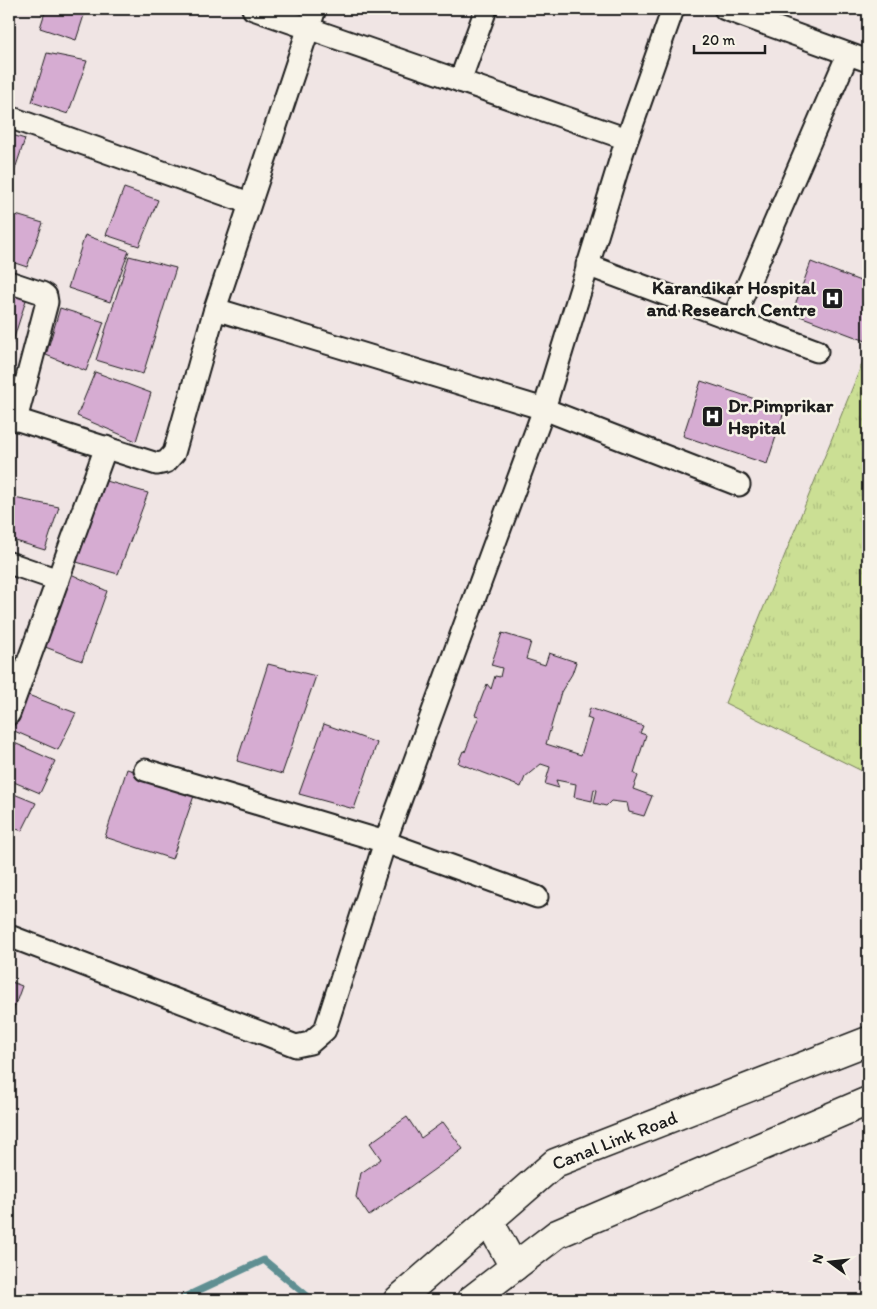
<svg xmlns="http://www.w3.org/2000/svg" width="877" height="1309" font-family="Itim,sans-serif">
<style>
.grass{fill:url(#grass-tufts);stroke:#747e58}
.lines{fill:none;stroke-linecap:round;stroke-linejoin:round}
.stream{stroke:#5e8f92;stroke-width:7}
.building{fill:#d6acd2;stroke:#1c1c1c}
.street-casing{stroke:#1c1c1c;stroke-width:25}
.secondary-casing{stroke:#1c1c1c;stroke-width:31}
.primary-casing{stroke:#1c1c1c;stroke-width:31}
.street{stroke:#f7f3e8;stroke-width:21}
.secondary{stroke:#f7f3e8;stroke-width:28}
.primary{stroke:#f7f3e8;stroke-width:28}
.labels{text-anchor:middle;stroke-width:5;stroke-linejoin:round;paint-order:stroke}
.poi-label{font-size:19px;font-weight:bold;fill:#1c1c1c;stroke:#f7f3e8;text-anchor:end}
.street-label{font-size:19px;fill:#1c1c1c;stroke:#f7f3e8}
</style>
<defs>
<pattern id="grass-tufts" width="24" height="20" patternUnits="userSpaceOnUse" patternTransform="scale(1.25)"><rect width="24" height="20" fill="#cbdf94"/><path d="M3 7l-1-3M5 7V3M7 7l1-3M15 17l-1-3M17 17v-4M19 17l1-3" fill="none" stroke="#aebf7f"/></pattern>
</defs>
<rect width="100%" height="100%" fill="#f0e5e4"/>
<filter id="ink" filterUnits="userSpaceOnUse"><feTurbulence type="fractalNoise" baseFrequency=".02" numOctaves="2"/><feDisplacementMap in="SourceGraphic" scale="10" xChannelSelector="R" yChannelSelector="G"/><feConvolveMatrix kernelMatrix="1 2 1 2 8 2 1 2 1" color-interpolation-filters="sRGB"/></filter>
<g filter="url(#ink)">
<polygon class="grass" points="868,349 868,774 725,703"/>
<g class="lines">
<polyline class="stream" points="178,1300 264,1260 312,1300"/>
</g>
<g class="building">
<polygon points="46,9 86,9 76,40 40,28"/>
<polygon points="47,53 87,61 68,114 32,102"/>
<polygon points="9,134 25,139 9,187"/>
<polygon points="124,188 158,200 139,246 106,235"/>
<polygon points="9,213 43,223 27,267 9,261"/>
<polygon points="85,235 129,251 110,302 68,288"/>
<polygon points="129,256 176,268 143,374 96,360"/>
<polygon points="811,262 868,284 866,341 792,313"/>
<polygon points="9,293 27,297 12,344 9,342"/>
<polygon points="60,308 104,322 86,371 46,355"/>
<polygon points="95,372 151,393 136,441 77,416"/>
<polygon points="701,381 785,409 767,464 683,436"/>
<polygon points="103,480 148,493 118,574 73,561"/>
<polygon points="9,497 59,507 45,550 9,539"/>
<polygon points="71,574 107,591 82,661 40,645"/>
<polygon points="502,633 531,642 526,659 545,665 549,653 576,662 572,674 561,692 546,744 581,755 592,720 587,718 590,708 643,726 640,733 646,735 634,773 638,776 633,789 652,796 644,816 629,812 627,803 611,801 606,806 594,803 597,790 594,789 592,801 574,797 576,784 556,780 559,788 545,784 550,767 541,764 525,777 521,787 458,763 463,751 465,752 479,716 475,715 487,684 491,689 495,676 500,677 502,668 491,665"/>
<polygon points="268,664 316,676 282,774 237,761"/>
<polygon points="28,695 76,713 58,750 12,730"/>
<polygon points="324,724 377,743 354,809 299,794"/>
<polygon points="10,741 55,761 40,793 9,780"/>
<polygon points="127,769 196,790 172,859 105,837"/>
<polygon points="9,792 36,803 22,831 9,826"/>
<polygon points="9,981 22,986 9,1022"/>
<polygon points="407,1117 421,1138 443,1122 463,1149 369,1216 356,1197 361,1173 381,1159 370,1143"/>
</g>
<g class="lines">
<defs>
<g id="street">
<polyline points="253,9 627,139"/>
<polyline points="725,9 868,61"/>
<polyline points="460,81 486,9"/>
<polyline points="9,117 249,203"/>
<polyline points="587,265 817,351"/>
<polyline points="9,282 42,293 46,296 47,302 16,420"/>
<polyline points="215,309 544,409 739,485"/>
<polyline points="733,319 848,54"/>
<polyline points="9,417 157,464 166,462 174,453 215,309 315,9"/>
<polyline points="9,563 58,580"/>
<polyline points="9,714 106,447"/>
<polyline points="145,770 385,842 537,897"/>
<polyline points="9,936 296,1046 310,1043 325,1030 385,842 544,409 623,151 673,9"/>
</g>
<polyline id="secondary" points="489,1221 514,1267"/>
<g id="primary">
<path id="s1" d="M398,1300l157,-137 313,-122"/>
<polyline points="471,1300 557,1234 868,1101"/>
</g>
</defs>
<use href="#street" class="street-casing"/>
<use href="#secondary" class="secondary-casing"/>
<use href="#primary" class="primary-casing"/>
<use href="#street" class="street"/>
<use href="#secondary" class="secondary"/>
<use href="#primary" class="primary"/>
</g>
</g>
<defs>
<symbol id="hospital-square" viewBox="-11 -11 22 22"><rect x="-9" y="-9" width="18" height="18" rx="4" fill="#1c1c1c" stroke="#f7f3e8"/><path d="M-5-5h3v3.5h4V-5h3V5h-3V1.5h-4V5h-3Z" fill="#fff"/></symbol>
</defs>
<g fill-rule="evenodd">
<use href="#hospital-square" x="820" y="286" width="25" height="25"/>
<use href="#hospital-square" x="700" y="404" width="25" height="25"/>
</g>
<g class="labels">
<g class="poi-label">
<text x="816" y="294">Karandikar Hospital<tspan x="816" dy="22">and Research Centre</tspan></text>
<text x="728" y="412" text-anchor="start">Dr.Pimprikar<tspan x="728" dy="22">Hspital</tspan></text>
</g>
<g class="street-label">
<text dy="7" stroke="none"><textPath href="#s1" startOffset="272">Canal Link Road</textPath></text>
</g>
</g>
<rect width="877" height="1309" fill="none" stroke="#f7f3e8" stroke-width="30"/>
<rect x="15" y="15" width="847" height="1279" fill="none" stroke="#1c1c1c" stroke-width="2" filter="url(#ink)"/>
<g transform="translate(830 1262) rotate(285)" stroke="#f7f3e8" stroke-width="4" paint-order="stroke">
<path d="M0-4L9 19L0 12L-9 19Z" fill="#1c1c1c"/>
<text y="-8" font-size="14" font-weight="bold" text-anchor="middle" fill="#1c1c1c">N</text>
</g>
<path d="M694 45v8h71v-8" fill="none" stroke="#1c1c1c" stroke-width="2.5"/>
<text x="702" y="45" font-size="15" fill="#1c1c1c" stroke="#f7f3e8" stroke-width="4" paint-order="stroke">20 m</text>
</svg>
